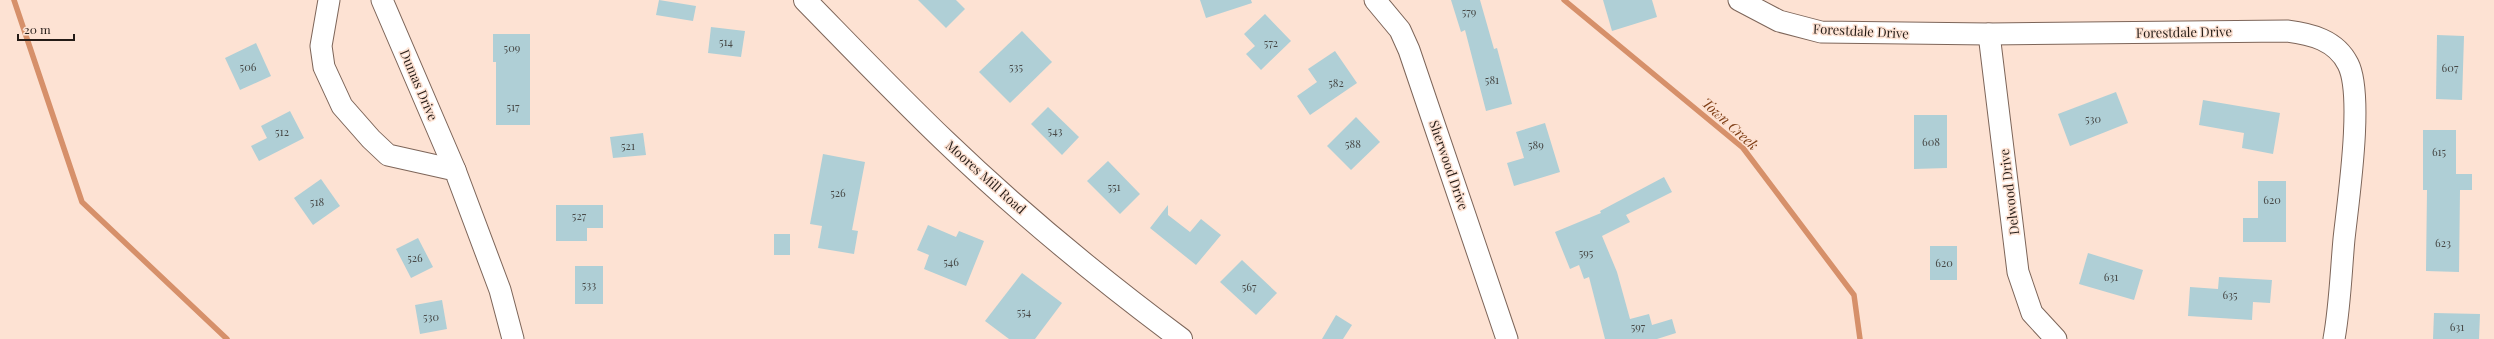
<svg xmlns="http://www.w3.org/2000/svg" width="2494" height="339" font-family="'Playfair Display',serif">
<style>
.lines{fill:none;stroke-linecap:round;stroke-linejoin:round}
.stream{stroke:#d6906a;stroke-width:5.5}
.building{fill:#afcfd6}
.minor-casing{stroke:#7d6559;stroke-width:23}
.tertiary-casing{stroke:#7d6559;stroke-width:24}
.minor{stroke:#fff;stroke-width:21}
.tertiary{stroke:#fff;stroke-width:22}
.labels{text-anchor:middle;stroke-width:3;stroke-linejoin:round;paint-order:stroke}
.number-label{font-size:11px;fill:#474846}
.street-label{font-size:13px;fill:#241b16;stroke:#fde2d3}
.water-label{font-size:14px;font-style:italic;fill:#7f3e15;stroke:#fde2d3}
</style>
<rect width="100%" height="100%" fill="#fde2d3"/>
<g class="lines">
<g class="stream">
<polyline points="14,0 82,202 227,339"/>
<polyline points="1564,0 1743,148 1854,295 1860,339"/>
</g>
</g>
<g class="building">
<polygon points="659,0 696,6 693,21 656,15"/>
<polygon points="918,0 956,0 965,9 946,28"/>
<polygon points="1200,0 1251,0 1252,3 1206,18"/>
<polygon points="1451,0 1480,0 1494,49 1497,48 1512,104 1486,111 1465,30 1461,32"/>
<polygon points="1603,0 1652,0 1657,17 1612,31"/>
<polygon points="1265,14 1291,41 1261,70 1246,54 1255,46 1244,34"/>
<polygon points="711,27 745,31 741,57 708,53"/>
<polygon points="1022,31 1052,62 1010,103 979,72"/>
<polygon points="493,34 530,34 530,125 496,125 496,62 493,62"/>
<polygon points="2437,35 2464,36 2462,100 2436,99"/>
<polygon points="256,43 271,76 240,90 225,58"/>
<polygon points="1335,51 1357,83 1310,115 1297,96 1317,82 1308,69"/>
<polygon points="2116,92 2128,123 2070,146 2058,114"/>
<polygon points="2203,100 2280,113 2273,154 2242,148 2244,133 2199,125"/>
<polygon points="1048,107 1079,137 1062,155 1031,124"/>
<polygon points="290,111 304,138 259,161 251,146 267,138 261,126"/>
<polygon points="1914,115 1947,115 1947,168 1914,169"/>
<polygon points="1356,117 1380,142 1351,170 1327,146"/>
<polygon points="1545,123 1560,172 1514,186 1507,163 1524,158 1516,132"/>
<polygon points="2423,130 2456,130 2456,174 2472,174 2472,190 2460,190 2459,272 2426,271 2427,190 2423,190"/>
<polygon points="643,133 646,155 613,158 610,137"/>
<polygon points="823,154 865,162 852,230 858,231 854,254 818,248 822,226 810,224"/>
<polygon points="1108,161 1140,194 1120,214 1087,181"/>
<polygon points="1664,177 1672,192 1626,215 1630,222 1602,236 1617,272 1630,319 1649,314 1652,325 1672,319 1676,333 1657,339 1605,339 1589,277 1584,279 1579,265 1570,269 1555,232 1601,213 1600,211"/>
<polygon points="321,179 340,206 313,225 294,198"/>
<polygon points="2258,181 2286,181 2286,242 2243,242 2243,218 2258,218"/>
<polygon points="556,205 603,205 603,228 587,228 587,241 556,241"/>
<polygon points="1168,205 1168,215 1190,232 1201,219 1221,235 1196,265 1150,228"/>
<polygon points="928,225 956,237 959,231 984,241 966,286 924,269 929,255 917,250"/>
<rect x="774" y="234" width="16" height="21"/>
<polygon points="418,238 433,267 411,278 396,249"/>
<rect x="1930" y="246" width="27" height="34"/>
<polygon points="2088,253 2143,270 2134,300 2079,284"/>
<polygon points="1242,260 1277,293 1256,315 1220,282"/>
<rect x="575" y="266" width="28" height="38"/>
<polygon points="1022,273 1062,303 1035,339 1009,339 985,321"/>
<polygon points="2219,277 2272,280 2270,303 2253,302 2252,320 2188,316 2190,287 2218,289"/>
<polygon points="442,300 447,329 420,334 415,305"/>
<polygon points="2434,313 2480,314 2479,339 2433,339"/>
<polygon points="1336,315 1352,325 1343,339 1322,339"/>
</g>
<g class="lines">
<defs>
<g id="minor">
<polyline points="329,0 321,46 324,67 342,106 371,139 388,155 455,170 500,290 513,339"/>
<polyline points="382,0 455,170"/>
<polyline points="1375,0 1400,30 1409,50 1507,339"/>
<path d="M1739,0l40,21 42,11 168,2 298,-3c24,3 49,9 61,33 16,31 0,137 -4,175 -3,33 -4,67 -10,100"/>
<polyline points="1989,34 2018,272 2032,313 2056,339"/>
</g>
<path id="tertiary" d="M805,0c46,47 92,95 140,141 74,71 154,137 236,198"/>
</defs>
<use href="#minor" class="minor-casing"/>
<use href="#tertiary" class="tertiary-casing"/>
<use href="#minor" class="minor"/>
<use href="#tertiary" class="tertiary"/>
</g>
<g class="labels">
<g class="number-label">
<text x="1469" y="16">579</text>
<text x="726" y="46">514</text>
<text x="1271" y="47">572</text>
<text x="512" y="52">509</text>
<text x="248" y="71">506</text>
<text x="1016" y="71">535</text>
<text x="2450" y="72">607</text>
<text x="1492" y="84">581</text>
<text x="1336" y="87">582</text>
<text x="513" y="111">517</text>
<text x="2093" y="123">530</text>
<text x="1055" y="135">543</text>
<text x="282" y="136">512</text>
<text x="1931" y="146">608</text>
<text x="1353" y="148">588</text>
<text x="1536" y="149">589</text>
<text x="628" y="150">521</text>
<text x="2439" y="156">615</text>
<text x="1114" y="191">551</text>
<text x="838" y="197">526</text>
<text x="2272" y="204">620</text>
<text x="317" y="206">518</text>
<text x="579" y="220">527</text>
<text x="2443" y="247">623</text>
<text x="1586" y="257">595</text>
<text x="415" y="262">526</text>
<text x="951" y="266">546</text>
<text x="1944" y="267">620</text>
<text x="2111" y="281">631</text>
<text x="589" y="289">533</text>
<text x="1249" y="291">567</text>
<text x="2230" y="299">635</text>
<text x="1024" y="316">554</text>
<text x="431" y="321">530</text>
<text x="1638" y="331">597</text>
<text x="2457" y="331">631</text>
</g>
<g class="street-label">
<text transform="translate(1861 31) rotate(3)" y="5">Forestdale Drive</text>
<text transform="translate(2184 32) rotate(-1)" y="5">Forestdale Drive</text>
<text transform="translate(419 85) rotate(67)" y="5">Dumas Drive</text>
<text transform="translate(1449 165) rotate(71)" y="5">Sherwood Drive</text>
<text transform="translate(986 177) rotate(42)" y="5">Moores Mill Road</text>
<text transform="translate(2009 192) rotate(-97)" y="5">Delwood Drive</text>
</g>
<g class="water-label">
<text transform="translate(1730 124) rotate(42)" y="5">Town Creek</text>
</g>
</g>
<path d="M18 34v6h56v-6" fill="none" stroke="#241b16" stroke-width="2"/>
<text x="24" y="34" font-size="12" fill="#241b16" stroke="#fde2d3" stroke-width="3" paint-order="stroke">20 m</text>
</svg>
